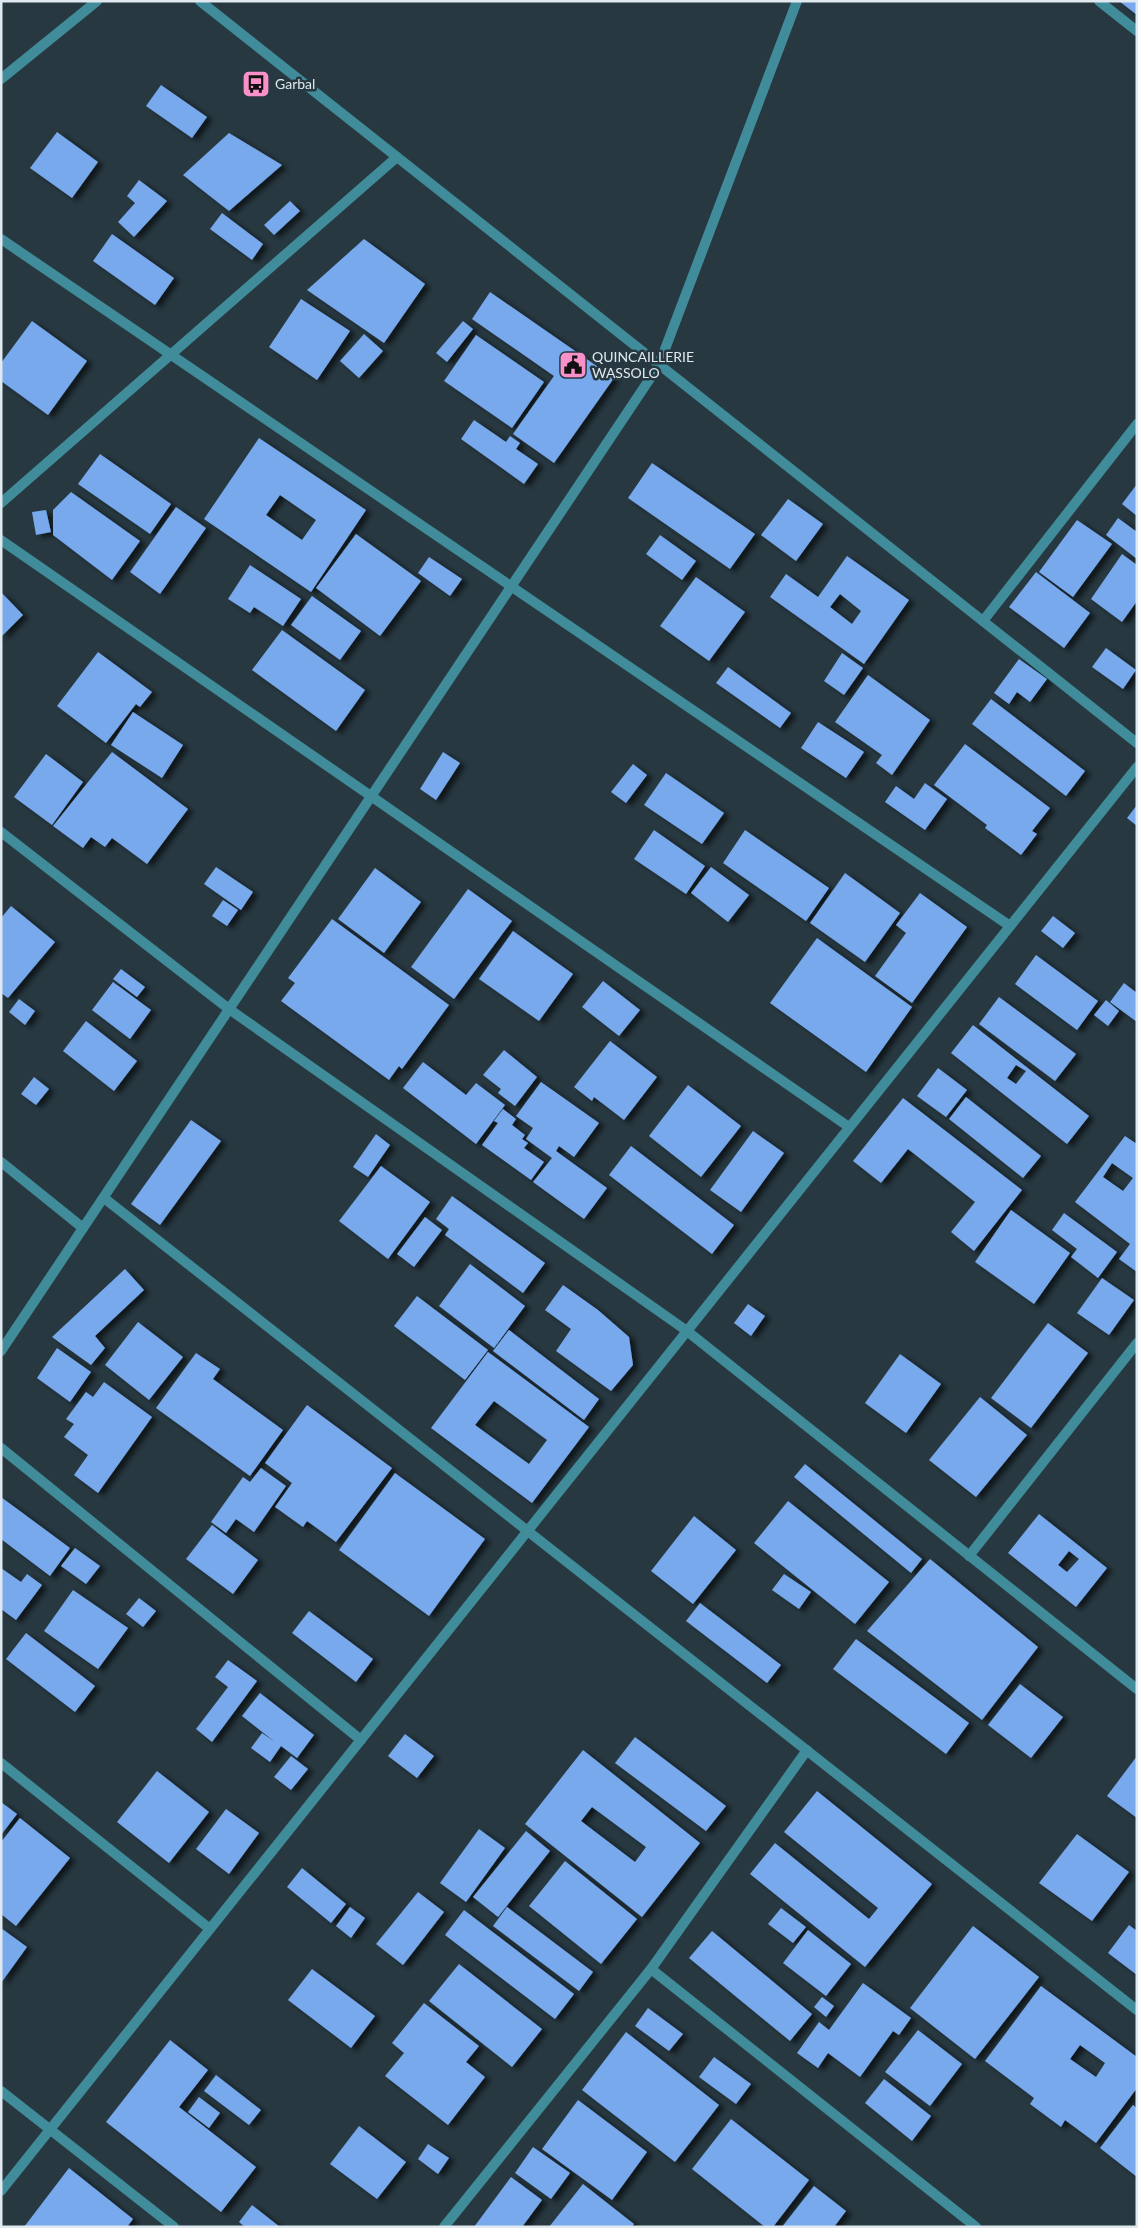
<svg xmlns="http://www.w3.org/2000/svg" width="1138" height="2228" font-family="Lato,sans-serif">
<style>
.building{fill:#77a9ec;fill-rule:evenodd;filter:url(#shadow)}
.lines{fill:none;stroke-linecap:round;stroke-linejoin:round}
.minor{stroke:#408c9a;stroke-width:10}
.labels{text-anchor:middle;stroke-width:5;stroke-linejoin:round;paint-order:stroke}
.poi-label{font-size:14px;fill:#dfe9ef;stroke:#273841;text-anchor:start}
</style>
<defs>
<filter id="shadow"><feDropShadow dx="5.5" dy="3" stdDeviation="2.5" flood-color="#0009"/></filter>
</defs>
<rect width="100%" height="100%" fill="#273841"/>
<g class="building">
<polygon points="1119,1 1137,1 1137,15"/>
<polygon points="161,85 207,117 192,138 146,106"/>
<polygon points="57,132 98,162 72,198 30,168"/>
<polygon points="229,133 282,165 229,211 183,175"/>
<polygon points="139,180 167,201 134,237 118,222 135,203 127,196"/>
<polygon points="290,201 300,211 274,235 264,225"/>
<polygon points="222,213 263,244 252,260 210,229"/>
<polygon points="112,234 174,278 155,305 93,261"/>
<polygon points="364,239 425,284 384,343 307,290"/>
<polygon points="490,292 614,378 554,463 513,434 554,376 472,319"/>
<polygon points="301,299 350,331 317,380 269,347"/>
<polygon points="32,321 87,361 48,415 1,381 1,363"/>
<polygon points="463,321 473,329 447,362 436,353"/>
<polygon points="364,334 383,351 359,378 340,361"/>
<polygon points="476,335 544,382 512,428 444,381"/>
<polygon points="474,420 506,442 510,436 520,443 516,449 538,464 524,484 461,439"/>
<path d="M259,438l107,72 -55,82 -107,-73zM280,495l36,25 -14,20 -36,-25z"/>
<polygon points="100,454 171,504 150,534 78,484"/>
<polygon points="652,463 755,534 730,569 628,498"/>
<polygon points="1137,484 1137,516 1122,504"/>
<polygon points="71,492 140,541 112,580 53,535 53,510"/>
<polygon points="788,499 823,524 796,561 761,535"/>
<polygon points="176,507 206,528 160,594 130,572"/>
<polygon points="46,510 51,532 36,535 32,512"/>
<polygon points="1118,518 1137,532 1137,559 1106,535"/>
<polygon points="1077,520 1112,544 1073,597 1039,572"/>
<polygon points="356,534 421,581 380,636 316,588"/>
<polygon points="660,535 696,561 682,580 646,554"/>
<polygon points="1122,554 1137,565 1137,601 1122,622 1091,599"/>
<path d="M847,556l62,44 -45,64 -94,-67 16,-23 32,23zM840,594l21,17 -9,13 -22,-17z"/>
<polygon points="429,557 462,579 450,596 418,573"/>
<polygon points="250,565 301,599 283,626 254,607 250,613 228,599"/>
<polygon points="1036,572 1090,613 1064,648 1009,607"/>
<polygon points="696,577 745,612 709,661 660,626"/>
<polygon points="1,592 23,615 1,637"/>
<polygon points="312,596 361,631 340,660 291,625"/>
<polygon points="282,630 365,690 336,731 252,670"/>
<polygon points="1106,648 1136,670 1123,689 1092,667"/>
<polygon points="98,652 152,692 140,707 136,704 106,743 57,706"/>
<polygon points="842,653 863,668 844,695 824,681"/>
<polygon points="1019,659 1047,679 1030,702 1017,692 1009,704 994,693"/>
<polygon points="728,667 791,713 780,728 716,683"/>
<polygon points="868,675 930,720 892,775 876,763 882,755 835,722"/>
<polygon points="991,699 1085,771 1066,796 972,724"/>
<polygon points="133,712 183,745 162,778 111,745"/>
<polygon points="818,722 864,752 846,778 801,748"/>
<polygon points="965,744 1050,808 1032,831 1037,834 1021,855 985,828 987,825 934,785"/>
<polygon points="112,752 188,809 147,864 112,838 105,847 91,837 83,848 53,826"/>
<polygon points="443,752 460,763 436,800 420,789"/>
<polygon points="46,754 83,782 52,825 14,797"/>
<polygon points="633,764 647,775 626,803 611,792"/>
<polygon points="666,773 724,813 702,844 644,805"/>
<polygon points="925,783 947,799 925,830 885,802 896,786 914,799"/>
<polygon points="1137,805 1137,826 1127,818"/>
<polygon points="654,830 705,866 686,894 634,859"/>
<polygon points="745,830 829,888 806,921 723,863"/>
<polygon points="216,867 253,892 241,910 204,884"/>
<polygon points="711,867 749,895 728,922 691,893"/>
<polygon points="375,868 421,902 384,953 338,919"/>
<polygon points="845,873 900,913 865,962 810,923"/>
<polygon points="468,889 512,921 454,999 411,967"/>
<polygon points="920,893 967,927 912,1003 875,976 906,933 896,925"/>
<polygon points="223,900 238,910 227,926 212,916"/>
<polygon points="11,906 55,942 8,998 1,993 1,918"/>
<polygon points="1053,916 1075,933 1063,948 1041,931"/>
<polygon points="332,919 449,1005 402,1069 399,1066 389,1080 281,1001 295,983 288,978"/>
<polygon points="513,931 573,974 539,1021 479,979"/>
<polygon points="817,938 912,1007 866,1072 770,1003"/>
<polygon points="1036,955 1098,1001 1077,1030 1015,984"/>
<polygon points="121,969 145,987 137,997 113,979"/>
<polygon points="603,981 640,1010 619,1036 582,1007"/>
<polygon points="113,982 151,1010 130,1039 92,1010"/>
<polygon points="1124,983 1137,993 1137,1022 1110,1002"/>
<polygon points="999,997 1076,1054 1055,1081 979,1024"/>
<polygon points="19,999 35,1011 25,1025 9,1012"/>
<polygon points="1106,1000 1119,1011 1108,1026 1094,1015"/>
<polygon points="86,1021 137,1061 114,1091 63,1051"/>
<path d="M973,1025l116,91 -22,28 -116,-91zM1016,1065l10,6 -10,13 -9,-6z"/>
<polygon points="610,1041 657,1077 624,1120 594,1097 592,1101 574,1087"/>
<polygon points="504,1050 537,1077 515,1106 498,1093 501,1089 483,1075"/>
<polygon points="423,1062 466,1095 476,1083 505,1105 476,1144 403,1088"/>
<polygon points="938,1068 967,1090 946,1117 917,1096"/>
<polygon points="34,1077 49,1089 36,1105 21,1094"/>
<polygon points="541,1082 599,1123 574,1157 559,1146 556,1151 607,1188 584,1219 533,1182 552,1158 526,1139 533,1128 516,1116"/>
<polygon points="688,1085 741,1126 701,1177 649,1136"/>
<polygon points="966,1097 1041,1156 1023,1178 949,1119"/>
<polygon points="903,1098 1022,1190 974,1251 951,1232 975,1202 908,1149 881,1183 853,1161"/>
<polygon points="503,1109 516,1119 512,1125 525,1135 522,1139 528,1143 524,1148 544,1162 531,1180 482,1145 498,1123 494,1121"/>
<polygon points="191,1120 221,1141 160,1225 131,1204"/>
<polygon points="753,1131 784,1153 741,1212 710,1190"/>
<polygon points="376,1134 390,1145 368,1177 353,1167"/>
<path d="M1125,1136l12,8v128l-18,-13 11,-15 -55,-42zM1112,1163l21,15 -10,13 -20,-14z"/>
<polygon points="631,1146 734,1225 712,1254 609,1175"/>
<polygon points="381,1166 430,1202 388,1259 339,1221"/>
<polygon points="452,1196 545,1263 523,1293 445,1235 449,1229 436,1219"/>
<polygon points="1011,1210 1070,1253 1034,1304 975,1262"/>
<polygon points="1064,1213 1117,1252 1098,1278 1071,1257 1077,1249 1052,1230"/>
<polygon points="425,1217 442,1230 414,1267 397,1254"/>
<polygon points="470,1264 525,1306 494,1348 439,1306"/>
<polygon points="125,1269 144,1290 95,1336 105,1348 91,1365 52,1337"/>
<polygon points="1102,1278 1134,1300 1109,1335 1077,1313"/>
<polygon points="563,1285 598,1310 629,1337 633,1365 611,1391 556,1351 571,1329 545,1310"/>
<polygon points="417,1296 488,1350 465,1380 394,1326"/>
<polygon points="748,1304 765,1316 751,1336 734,1323"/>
<polygon points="138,1322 183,1357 149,1400 105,1365"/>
<polygon points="1048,1323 1088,1353 1031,1428 991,1398"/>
<polygon points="509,1330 599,1399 584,1420 493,1351"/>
<polygon points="57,1348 91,1372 70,1402 37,1378"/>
<path d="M488,1352l101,75 -57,76 -101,-75zM494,1401l53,39 -18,24 -54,-39z"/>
<polygon points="196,1353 220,1369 213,1379 283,1430 250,1476 156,1408"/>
<polygon points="900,1354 941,1384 906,1433 865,1403"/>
<polygon points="104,1382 152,1417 98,1493 74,1475 88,1455 64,1437 74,1424 66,1419 86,1392 93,1397"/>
<polygon points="980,1397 1027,1435 976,1497 929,1460"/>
<polygon points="307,1405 392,1468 336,1542 307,1521 303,1527 275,1507 292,1483 265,1463"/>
<polygon points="805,1464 922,1559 911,1573 794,1477"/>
<polygon points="261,1468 286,1486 254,1532 236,1519 226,1533 211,1522 243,1477 250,1482"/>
<polygon points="395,1473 485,1539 429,1616 339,1550"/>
<polygon points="1,1497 70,1548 50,1576 1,1539"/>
<polygon points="788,1501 889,1582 855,1624 754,1543"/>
<path d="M1039,1514l68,54 -31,39 -68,-54zM1069,1551l10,8 -12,13 -9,-7z"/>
<polygon points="694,1516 736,1550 693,1604 651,1571"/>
<polygon points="212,1525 258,1560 233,1594 186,1559"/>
<polygon points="75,1548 100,1566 86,1584 61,1566"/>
<polygon points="930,1559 1038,1647 982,1720 867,1631"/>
<polygon points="1,1568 21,1582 27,1574 42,1585 16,1620 1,1609"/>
<polygon points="784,1574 811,1592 799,1609 772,1590"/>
<polygon points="73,1590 128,1628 98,1669 44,1631"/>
<polygon points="139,1598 156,1611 143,1627 126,1614"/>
<polygon points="700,1603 781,1665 767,1683 686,1621"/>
<polygon points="309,1611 373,1659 356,1682 292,1633"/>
<polygon points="26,1633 95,1686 75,1712 6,1659"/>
<polygon points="856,1639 969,1723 946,1754 833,1669"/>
<polygon points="228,1660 257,1681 212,1742 196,1729 228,1687 215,1677"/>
<polygon points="1020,1684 1063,1717 1031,1758 988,1725"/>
<polygon points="260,1693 314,1735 297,1758 281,1746 270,1762 251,1748 262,1733 275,1742 242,1716"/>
<polygon points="405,1734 434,1756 417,1778 388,1756"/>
<polygon points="635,1737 726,1806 706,1831 615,1763"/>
<path d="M583,1750l117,93 -58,74 -117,-93zM592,1807l54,40 -11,15 -54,-41z"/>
<polygon points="291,1756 308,1769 291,1790 274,1777"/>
<polygon points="1137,1756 1137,1818 1107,1796"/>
<polygon points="157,1771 209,1812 169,1863 117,1822"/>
<polygon points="817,1791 932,1884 865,1967 750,1874 775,1843 869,1919 878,1908 784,1832"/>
<polygon points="1,1802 17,1814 1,1835"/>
<polygon points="226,1809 259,1833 229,1874 196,1849"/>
<polygon points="20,1818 70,1858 16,1926 1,1914 1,1842"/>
<polygon points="479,1829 505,1848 466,1902 440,1883"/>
<polygon points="526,1831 550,1851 498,1917 473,1897"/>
<polygon points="1077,1834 1129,1872 1092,1921 1039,1883"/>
<polygon points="565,1861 637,1919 601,1964 529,1906"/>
<polygon points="302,1868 346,1904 331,1923 287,1887"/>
<polygon points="418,1892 444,1912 403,1965 376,1944"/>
<polygon points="350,1907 365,1918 351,1938 336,1926"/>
<polygon points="507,1907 593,1972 579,1991 493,1926"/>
<polygon points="781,1908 806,1927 793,1943 768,1924"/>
<polygon points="464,1910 574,1994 555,2019 445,1935"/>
<polygon points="1129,1925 1137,1931 1137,1975 1108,1953"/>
<polygon points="973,1926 1039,1977 975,2059 910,2008"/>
<polygon points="1,1928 27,1947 1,1983"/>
<polygon points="808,1930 851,1964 826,1996 783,1963"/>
<polygon points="712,1931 812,2014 790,2041 689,1958"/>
<polygon points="459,1964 542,2029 512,2067 429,2001"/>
<polygon points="312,1969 375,2016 351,2048 288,2000"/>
<polygon points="863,1983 911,2018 899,2035 893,2031 860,2077 828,2053 818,2068 797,2053 819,2022 829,2030"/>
<path d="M1041,1986l96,71v31l-41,55 -31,-23 -4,7 -31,-23 4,-6 -49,-37zM1080,2045l25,18 -9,14 -26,-18z"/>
<polygon points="822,1997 834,2006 826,2017 814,2007"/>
<polygon points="424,2003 479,2046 466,2062 485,2077 448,2125 385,2076 404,2053 392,2043"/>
<polygon points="648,2008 683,2034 669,2051 635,2026"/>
<polygon points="918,2030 962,2064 930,2106 885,2072"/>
<polygon points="626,2032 719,2105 675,2162 582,2090"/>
<polygon points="170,2040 208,2070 179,2107 256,2167 221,2212 106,2122"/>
<polygon points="714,2057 751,2084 736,2104 699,2077"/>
<polygon points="216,2075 261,2110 249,2125 204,2091"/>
<polygon points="884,2079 931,2116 912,2141 865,2103"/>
<polygon points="199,2097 220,2113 209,2128 188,2112"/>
<polygon points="578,2100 647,2152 612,2200 542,2149"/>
<polygon points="1133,2105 1137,2108 1137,2177 1100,2148"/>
<polygon points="731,2119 809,2180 773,2227 765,2227 692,2169"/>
<polygon points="359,2126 406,2162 377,2199 330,2164"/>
<polygon points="428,2144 449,2158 438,2174 418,2159"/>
<polygon points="533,2147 570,2173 551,2199 515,2173"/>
<polygon points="69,2168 133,2219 127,2227 24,2227"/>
<polygon points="511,2177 542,2200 522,2227 474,2227"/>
<polygon points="583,2184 634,2224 632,2227 549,2227"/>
<polygon points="814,2186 846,2211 834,2227 782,2227"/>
<polygon points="252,2205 280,2227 245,2227 239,2222"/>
</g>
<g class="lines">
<g class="minor">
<polyline points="200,1 1137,743"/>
<polyline points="1099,1 1137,31"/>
<polyline points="1,79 97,1"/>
<polyline points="1,239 1010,926"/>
<polyline points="1,503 397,157"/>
<polyline points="1,540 849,1127"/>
<polyline points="983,621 1137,424"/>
<polyline points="1,832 229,1009 687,1331 1137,1689"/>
<polyline points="1,1162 83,1228"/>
<polyline points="104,1198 1137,2010"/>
<polyline points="1,1351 659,365 797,1"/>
<polyline points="1,1448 361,1740"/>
<polyline points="969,1556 1137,1343"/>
<polyline points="1,1763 210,1929"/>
<polyline points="651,1969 976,2227"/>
<polyline points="1,2091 174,2227"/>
<polyline points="1,2191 1137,767"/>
<polyline points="444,2227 651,1969 807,1750"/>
</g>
</g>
<defs>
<symbol id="bus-square" viewBox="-11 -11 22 22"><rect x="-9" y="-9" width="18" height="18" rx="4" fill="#f990ca" stroke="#273841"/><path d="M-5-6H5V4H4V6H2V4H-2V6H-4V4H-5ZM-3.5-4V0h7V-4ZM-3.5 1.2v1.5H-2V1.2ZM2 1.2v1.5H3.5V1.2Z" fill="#111"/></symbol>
<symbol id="civic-square" viewBox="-11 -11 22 22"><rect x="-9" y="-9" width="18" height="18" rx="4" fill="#f990ca" stroke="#273841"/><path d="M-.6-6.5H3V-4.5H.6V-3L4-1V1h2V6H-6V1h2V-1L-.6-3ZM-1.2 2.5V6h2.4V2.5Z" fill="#111"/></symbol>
</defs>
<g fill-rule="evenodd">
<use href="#bus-square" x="240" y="68" width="32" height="32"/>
<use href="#civic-square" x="557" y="349" width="32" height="32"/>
</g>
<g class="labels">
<g class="poi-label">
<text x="275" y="89">Garbal</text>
<text x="592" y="362">QUINCAILLERIE<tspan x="592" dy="16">WASSOLO</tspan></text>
</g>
</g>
<rect width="1138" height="2228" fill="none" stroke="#dfe9ef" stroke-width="5"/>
</svg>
